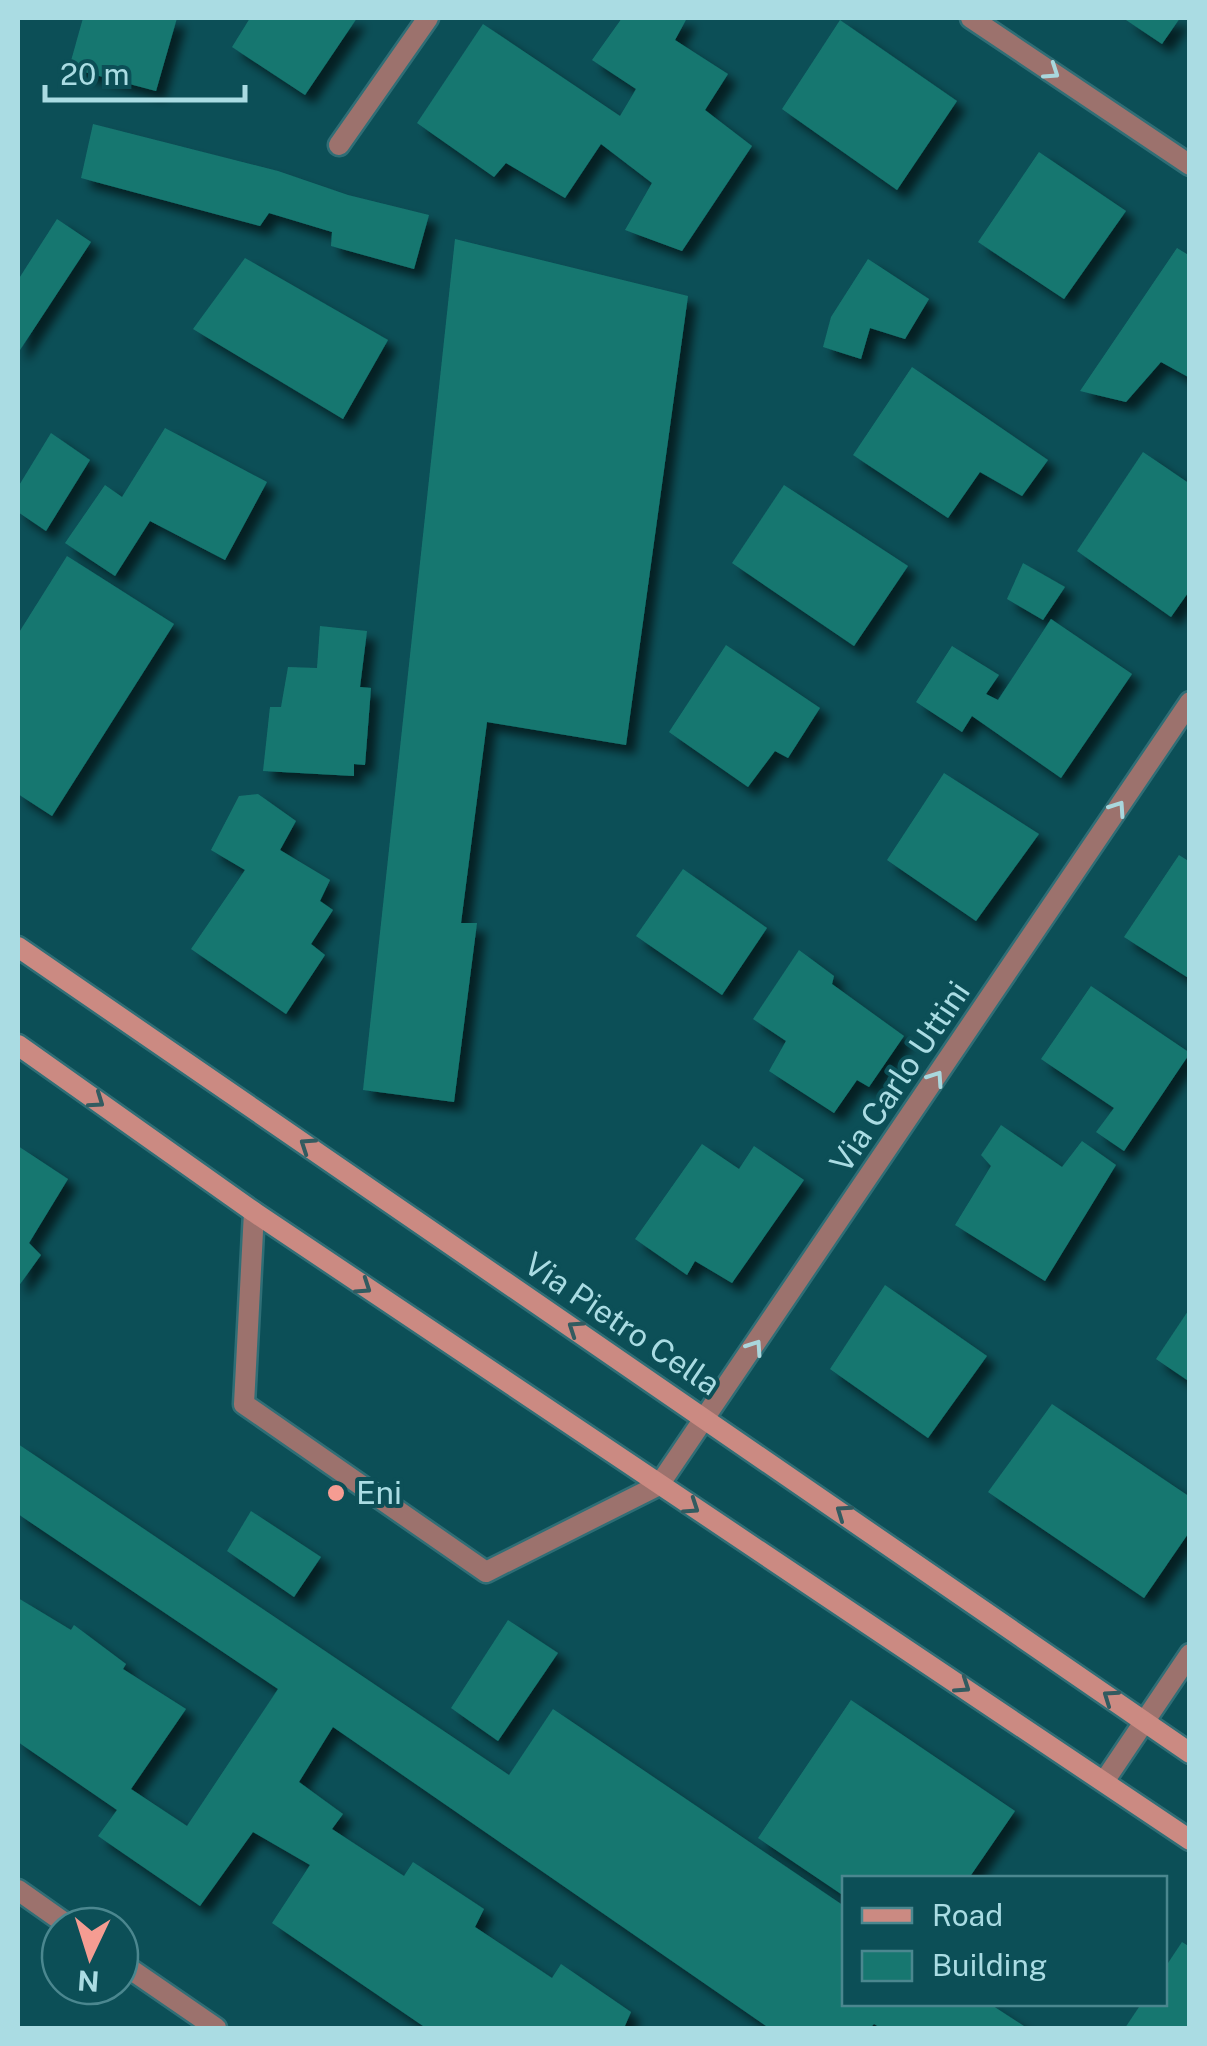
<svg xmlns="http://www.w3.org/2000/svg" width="1207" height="2046" font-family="'Public Sans',sans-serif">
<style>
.building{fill:#177770;filter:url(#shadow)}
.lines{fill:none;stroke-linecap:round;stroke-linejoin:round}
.lane-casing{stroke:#2f6e76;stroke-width:25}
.street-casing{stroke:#2f6e76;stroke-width:25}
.secondary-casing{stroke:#2f6e76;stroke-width:25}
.lane{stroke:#9c726d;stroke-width:20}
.street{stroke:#9c726d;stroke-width:20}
.secondary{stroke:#cb8a82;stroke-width:20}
.oneway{stroke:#a9d7dd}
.oneway2{stroke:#325b60}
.poi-dot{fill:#f59c92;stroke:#0c4f57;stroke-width:4}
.labels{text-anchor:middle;stroke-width:8;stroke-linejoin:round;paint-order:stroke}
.street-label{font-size:32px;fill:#aadce3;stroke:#0c4f57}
.poi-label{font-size:32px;fill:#aadce3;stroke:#0c4f57;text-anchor:start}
</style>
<defs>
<filter id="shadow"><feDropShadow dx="9" dy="9" stdDeviation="5" flood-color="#0009"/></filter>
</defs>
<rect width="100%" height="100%" fill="#0c4f57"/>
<g class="building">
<polygon points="83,18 177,18 156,91 69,68"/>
<polygon points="250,18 357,18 305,95 232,47"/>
<polygon points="622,18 687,18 675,40 728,74 705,110 752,146 682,251 625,230 652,183 601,144 565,198 506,163 494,177 417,123 483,24 620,116 636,89 592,60"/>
<polygon points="1123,18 1180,18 1162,44"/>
<polygon points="840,20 957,101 897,190 782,109"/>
<polygon points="93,124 278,171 348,195 429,215 414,269 331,246 332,232 269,213 260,226 81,178"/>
<polygon points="1039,152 1126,211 1064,299 978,242"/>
<polygon points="57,219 91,242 18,353 18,280"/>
<polygon points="455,239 688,296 626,745 487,722 461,923 477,923 454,1102 363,1090"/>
<polygon points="1177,248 1190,256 1190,378 1161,362 1126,402 1080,391"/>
<polygon points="245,258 388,340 343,419 193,329"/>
<polygon points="868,259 929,299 905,339 870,328 861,359 823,347 831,317"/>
<polygon points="912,367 1048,460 1022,496 980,472 948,518 853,455"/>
<polygon points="165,428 267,482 225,560 150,521 115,576 65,543 105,485 122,497"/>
<polygon points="51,433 90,460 46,531 18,512 18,487"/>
<polygon points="1143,452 1190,484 1190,590 1171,617 1077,551"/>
<polygon points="784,485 908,566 854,646 732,563"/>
<polygon points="67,556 174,624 52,816 18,794 18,634"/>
<polygon points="1023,563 1065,587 1043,620 1007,599"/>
<polygon points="1051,619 1132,674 1061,778 972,716 962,732 916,702 952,646 999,675 986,694 998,700"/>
<polygon points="320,626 367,631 360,687 371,688 365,765 354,764 354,776 263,771 270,707 281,707 288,667 317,668"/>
<polygon points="726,645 820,708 788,758 775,751 748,787 669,732"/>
<polygon points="944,773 1039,834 976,921 887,860"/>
<polygon points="258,794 296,821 280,850 330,880 320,901 333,910 311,944 325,955 286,1014 191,949 245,870 211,850 239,796"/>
<polygon points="1179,855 1190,862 1190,979 1124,937"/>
<polygon points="683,869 767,928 722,995 636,936"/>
<polygon points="799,950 834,976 832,984 904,1036 869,1087 857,1080 834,1113 769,1071 786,1041 753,1019"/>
<polygon points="1091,986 1190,1053 1124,1151 1096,1132 1114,1108 1041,1059"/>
<polygon points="1001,1125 1062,1167 1082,1141 1116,1165 1045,1281 955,1225 991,1166 981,1155"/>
<polygon points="702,1144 739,1169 754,1146 804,1180 732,1283 695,1261 687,1275 635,1239"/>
<polygon points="18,1146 68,1179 29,1243 41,1255 18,1287"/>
<polygon points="885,1285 987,1356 928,1438 830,1369"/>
<polygon points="1190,1308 1190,1382 1156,1359"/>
<polygon points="1052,1404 1190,1497 1190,1531 1144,1598 988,1492"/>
<polygon points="18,1444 509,1775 553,1709 844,1906 844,2004 990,2004 1027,2028 881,2028 874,2024 870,2028 769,2028 333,1727 299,1782 343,1814 332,1829 404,1876 413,1862 484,1909 475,1927 552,1978 561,1964 631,2012 624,2028 426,2028 272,1923 310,1865 253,1832 200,1906 98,1836 117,1810 18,1742 18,1598 71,1630 74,1625 126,1664 123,1669 186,1709 131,1789 187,1826 278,1689 18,1514"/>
<polygon points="251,1511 321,1557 294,1597 227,1551"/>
<polygon points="508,1620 558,1653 498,1741 451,1708"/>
<polygon points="851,1700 1015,1811 969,1878 844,1878 844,1896 758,1838"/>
<polygon points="1182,1942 1190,1947 1190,2028 1125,2028 1141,2004 1164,2004 1164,1969"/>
</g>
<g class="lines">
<defs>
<polyline id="lane" points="254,1212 244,1404 486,1572 659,1485"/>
<g id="street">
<polyline points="971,18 1190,165"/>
<polyline points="339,145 428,18"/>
<polyline points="659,1485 1190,702"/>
<polyline points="1105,1780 1190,1654"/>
<polyline points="18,1890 69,1926"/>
<polyline points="120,1962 216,2028"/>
</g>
<g id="secondary">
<polyline points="18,947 1190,1753"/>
<polyline points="18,1045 254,1212 1190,1840"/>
</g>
</defs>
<use href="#lane" class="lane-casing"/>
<use href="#street" class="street-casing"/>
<use href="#secondary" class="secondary-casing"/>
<use href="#lane" class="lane"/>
<use href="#street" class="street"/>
<use href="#secondary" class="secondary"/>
</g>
<defs><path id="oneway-chevron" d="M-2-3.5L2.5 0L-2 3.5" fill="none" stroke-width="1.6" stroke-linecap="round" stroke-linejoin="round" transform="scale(2.5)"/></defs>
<g class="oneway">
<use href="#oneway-chevron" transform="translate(1052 72) rotate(34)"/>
<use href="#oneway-chevron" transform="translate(1118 808) rotate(-56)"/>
<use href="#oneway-chevron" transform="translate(936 1078) rotate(-56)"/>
<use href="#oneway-chevron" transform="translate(755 1347) rotate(-56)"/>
</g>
<g class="oneway2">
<use href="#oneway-chevron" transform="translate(97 1101) rotate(35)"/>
<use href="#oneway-chevron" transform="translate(307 1145) rotate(-146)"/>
<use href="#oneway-chevron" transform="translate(364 1287) rotate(34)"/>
<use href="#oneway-chevron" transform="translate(575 1328) rotate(-146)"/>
<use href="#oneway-chevron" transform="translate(692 1507) rotate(34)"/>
<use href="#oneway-chevron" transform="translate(843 1512) rotate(-145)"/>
<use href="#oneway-chevron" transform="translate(963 1686) rotate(34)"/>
<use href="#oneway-chevron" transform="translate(1110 1697) rotate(-145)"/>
</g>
<circle class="poi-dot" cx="336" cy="1493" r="10"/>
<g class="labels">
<g class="street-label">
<text transform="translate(900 1077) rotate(-56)" y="11">Via Carlo Uttini</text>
<text transform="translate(622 1324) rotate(34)" y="11">Via Pietro Cella</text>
</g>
<g class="poi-label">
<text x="356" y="1504">Eni</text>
</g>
</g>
<rect width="1207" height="2046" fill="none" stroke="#aadce3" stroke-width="40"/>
<rect x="842" y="1876" width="325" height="130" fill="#0c4f57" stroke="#4b878f" stroke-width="2.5"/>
<rect x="862" y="1908" width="50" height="15" fill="#cb8a82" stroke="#4b878f" stroke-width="2.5"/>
<text x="932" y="1926" font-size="30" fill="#aadce3">Road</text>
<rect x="862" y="1951" width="50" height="30" fill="#177770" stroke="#4b878f" stroke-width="2.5"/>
<text x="932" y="1976" font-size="30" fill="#aadce3">Building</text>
<g transform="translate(90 1956) rotate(184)"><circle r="48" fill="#0c4f57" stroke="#4b878f" stroke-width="2.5"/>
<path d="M0-8L18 38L0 25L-18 38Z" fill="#f59c92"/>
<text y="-15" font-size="28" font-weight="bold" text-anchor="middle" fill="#aadce3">N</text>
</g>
<path d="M45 85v15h200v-15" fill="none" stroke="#aadce3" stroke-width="5"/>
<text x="60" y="85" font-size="30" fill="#aadce3" stroke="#0c4f57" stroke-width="8" paint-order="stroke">20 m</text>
</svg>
